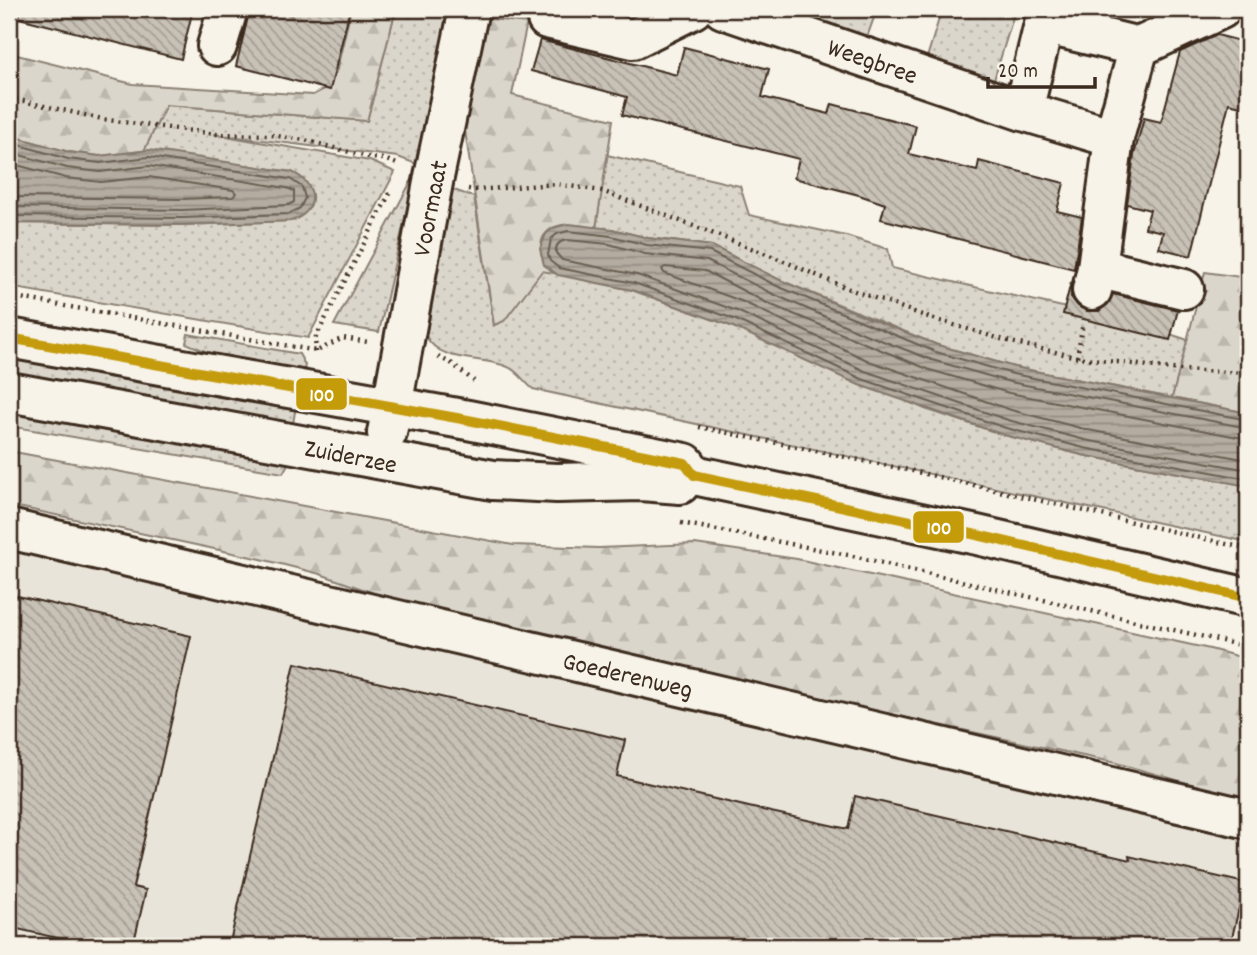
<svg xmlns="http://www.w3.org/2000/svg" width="1257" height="955" font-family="Dekko,sans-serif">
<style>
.built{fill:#e9e4d9}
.grass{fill:url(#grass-dots);stroke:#8b8074;stroke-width:2}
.forest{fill:url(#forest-firs);stroke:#8b8074;stroke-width:2}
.water{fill:url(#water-rules);stroke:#84786c;stroke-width:2}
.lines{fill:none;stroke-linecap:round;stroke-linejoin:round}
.shore{stroke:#6b5e52;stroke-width:2}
.building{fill:url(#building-back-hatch);stroke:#3b2a1e;stroke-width:2}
.minor-casing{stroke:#3b2a1e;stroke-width:44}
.path{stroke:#3b2a1e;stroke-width:4.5;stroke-dasharray:2 5;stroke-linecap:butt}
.minor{stroke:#f7f3e8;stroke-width:38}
.bus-1-casing{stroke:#f7f3e8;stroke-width:16}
.bus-1{stroke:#c49b09;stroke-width:10}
.labels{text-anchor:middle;stroke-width:5;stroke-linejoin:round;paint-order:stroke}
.street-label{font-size:26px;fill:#3b2a1e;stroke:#f7f3e8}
.line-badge{stroke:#f7f3e8;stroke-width:2.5}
.badge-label{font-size:19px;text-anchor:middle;font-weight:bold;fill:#fff}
</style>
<defs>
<pattern id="grass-dots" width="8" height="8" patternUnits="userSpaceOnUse" patternTransform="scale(1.75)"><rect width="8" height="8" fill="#dbd6cb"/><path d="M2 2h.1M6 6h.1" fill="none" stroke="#bdb8ae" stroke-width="1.8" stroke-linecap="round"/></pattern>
<pattern id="forest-firs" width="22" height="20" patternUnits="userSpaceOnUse" patternTransform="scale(1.75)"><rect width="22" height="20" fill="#dbd6cb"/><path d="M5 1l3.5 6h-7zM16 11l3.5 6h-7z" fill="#bdb8ae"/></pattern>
<pattern id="water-rules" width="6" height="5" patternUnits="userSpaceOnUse" patternTransform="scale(1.75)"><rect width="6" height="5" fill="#b4aca0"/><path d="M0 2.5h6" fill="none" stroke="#948c82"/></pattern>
<pattern id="building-back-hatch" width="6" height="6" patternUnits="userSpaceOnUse" patternTransform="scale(1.75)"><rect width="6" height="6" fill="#c8c1b6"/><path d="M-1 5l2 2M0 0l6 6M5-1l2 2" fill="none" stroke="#a49d93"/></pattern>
</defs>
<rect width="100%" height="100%" fill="#f7f3e8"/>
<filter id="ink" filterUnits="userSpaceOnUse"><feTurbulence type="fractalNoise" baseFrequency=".0143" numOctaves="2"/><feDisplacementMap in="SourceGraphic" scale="14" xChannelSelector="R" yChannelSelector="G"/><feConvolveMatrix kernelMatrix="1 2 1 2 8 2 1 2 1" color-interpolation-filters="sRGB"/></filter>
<g filter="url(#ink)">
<polygon class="built" points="9,531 1248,810 1248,946 9,946"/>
<g class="grass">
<polygon points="396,9 451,9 419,165 398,157 213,134 370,161 395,172 308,338 9,287 9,223 182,225 291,221 299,218 292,172 144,151 166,105 367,121"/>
<polygon points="777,9 877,9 866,40"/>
<polygon points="942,9 992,9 1014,14 993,83 925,64"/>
<polygon points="607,155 740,186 749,215 846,236 888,249 892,268 1145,326 1188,340 1172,398 1014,367 937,345 780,280 712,246 648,238 612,229 596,228"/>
<polygon points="415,174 379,332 334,325"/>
<path d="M451,189l23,8 20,128 10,-4 38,-51 90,20 99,36 194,83 79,26 78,20 166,31v56l-715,-153c-8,-6 -16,-19 -25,-22 -25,-11 -68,-3 -82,-31z"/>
<polygon points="188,334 299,354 305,365 302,379 238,365 186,343"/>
<polygon points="9,348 297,400 291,435 9,385"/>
<polygon points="9,404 289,455 288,464 283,473 9,426"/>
</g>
<g class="forest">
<polygon points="351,9 396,9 367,121 166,105 144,151 99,156 69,152 9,135 9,53 133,84 313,95 330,86 337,69"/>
<path d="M481,18l46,5 -15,72 101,25 -17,108c-10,-2 -23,-5 -34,-3 -27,5 -26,32 -9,48l-11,-2 -38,50 -10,4 -31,-208z"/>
<polygon points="1205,272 1248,278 1248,413 1172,398"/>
<polygon points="9,451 513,545 599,548 695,544 797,559 1210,649 1248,659 1248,800 1116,763 531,637 461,614 405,604 320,574 261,559 9,505"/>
</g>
<g class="water">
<path d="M9,135l60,17 30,4 50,-6 143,22c26,12 28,39 -1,49l-109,4 -173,-2z"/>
<polygon points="568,224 612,229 648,238 712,246 780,280 871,319 938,345 1014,367 1248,413 1248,486 1082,455 1004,435 859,385 731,326 632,290 558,275 544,265 540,249 546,234 553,228"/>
</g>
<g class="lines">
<g class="shore">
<polyline points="9,142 68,159 100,163 149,157 290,179 302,187 305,198 300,208 289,214 182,218 9,216"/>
<polyline points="9,152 67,168 100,172 149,166 287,188 294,191 294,202 288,205 182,210 9,207"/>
<polyline points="9,163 66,178 101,182 149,177 233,190 236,193 233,197 182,199 9,197"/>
<polyline points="1248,420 1013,374 936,352 777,286 710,252 647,245 611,236 568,231 557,234 551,239 548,255 550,261 559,268 634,283 734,319 862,379 1006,428 1084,448 1248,479"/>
<path d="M1248,428l-238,-46 -78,-22 -67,-26 -92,-40 -66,-33 -62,-7 -36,-10 -42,-4c-7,1 -12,5 -11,13l6,7 75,15 100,36 128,60 143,49 77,20 163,30"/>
<polyline points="1248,439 1009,393 930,370 769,304 705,271 665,267 662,269 664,273 741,301 869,361 1011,410 1088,430 1248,460"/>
</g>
</g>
<g class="building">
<polygon points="20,9 193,9 181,59 19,18"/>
<polygon points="250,9 269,9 292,15 294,9 350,9 330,90 236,66"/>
<polygon points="1217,35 1248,43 1248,108 1229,103 1191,256 1159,248 1163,232 1145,228 1150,210 1127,204 1134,155 1144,118 1161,122 1180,52"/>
<polygon points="540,40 677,75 684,47 769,69 762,97 829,114 832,104 916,126 909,154 977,171 979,161 1064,183 1057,211 1082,217 1074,269 881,219 885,204 859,195 794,178 799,159 622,115 627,97 531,71"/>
<polygon points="1071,282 1071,297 1078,306 1087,311 1099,311 1108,304 1113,294 1178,310 1170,340 1063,314"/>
<polygon points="9,594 191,636 133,887 146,890 133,946 92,946 9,927"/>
<polygon points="295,663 625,740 617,776 753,808 848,829 855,796 1130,860 1129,856 1245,883 1230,946 229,946"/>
</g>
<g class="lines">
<defs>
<g id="minor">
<polyline points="723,9 1023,111 1114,138 1139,47 1044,24 1023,111"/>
<polyline points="547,19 633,39 693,9"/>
<polyline points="217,46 228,9"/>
<polyline points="1139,47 1221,9"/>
<polyline points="1097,268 1184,289"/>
<polyline points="1092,290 1097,268 1114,138"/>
<polyline points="9,338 468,420 685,463 694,475 977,535 1248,598"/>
<polyline points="9,392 493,480 557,483 641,481 680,484"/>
<polyline points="387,433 434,177 469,9"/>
<polyline points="9,529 1248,819"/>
</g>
</defs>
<use href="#minor" class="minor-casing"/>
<g class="path">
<polyline points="9,98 107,120 216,134 271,135 305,140 371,158 384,159 400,165"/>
<polyline points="468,189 474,190 556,184 602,191 772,256 849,289 934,319 1011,342 1077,357 1180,370 1248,373"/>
<polyline points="9,296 317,351 343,338 368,342"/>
<polyline points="316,352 315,339 391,191"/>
<polyline points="438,357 451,363 474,381"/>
<polyline points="1077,357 1083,323"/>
<polyline points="699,427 913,471 1248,549"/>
<polyline points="681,523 848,555 1248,647"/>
</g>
<use href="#minor" class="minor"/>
<defs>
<polyline id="bus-1" points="9,338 468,420 685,463 694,475 977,535 1248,598"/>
</defs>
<use href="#bus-1" class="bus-1-casing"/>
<use href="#bus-1" class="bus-1"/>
</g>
</g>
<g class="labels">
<g class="street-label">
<text transform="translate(873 60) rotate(19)" y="9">Weegbree</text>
<text transform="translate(429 208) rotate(-79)" y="9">Voormaat</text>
<text transform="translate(351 455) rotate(11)" y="9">Zuiderzee</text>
<text transform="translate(628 674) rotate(13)" y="9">Goederenweg</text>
</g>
</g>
<g class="line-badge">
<rect x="295" y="377" width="53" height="34" rx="7" fill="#c49b09"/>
<rect x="912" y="510" width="53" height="34" rx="7" fill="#c49b09"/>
</g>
<g class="badge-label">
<text x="322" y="401">100</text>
<text x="939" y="534">100</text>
</g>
<rect width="1257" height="955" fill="none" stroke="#f7f3e8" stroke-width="35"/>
<rect x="18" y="18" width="1222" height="920" fill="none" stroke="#3b2a1e" stroke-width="2.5" filter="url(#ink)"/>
<path d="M988 77v10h107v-10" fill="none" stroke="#3b2a1e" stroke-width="3.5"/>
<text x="998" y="77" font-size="21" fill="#3b2a1e" stroke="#f7f3e8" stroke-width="5" paint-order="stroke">20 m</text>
</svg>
